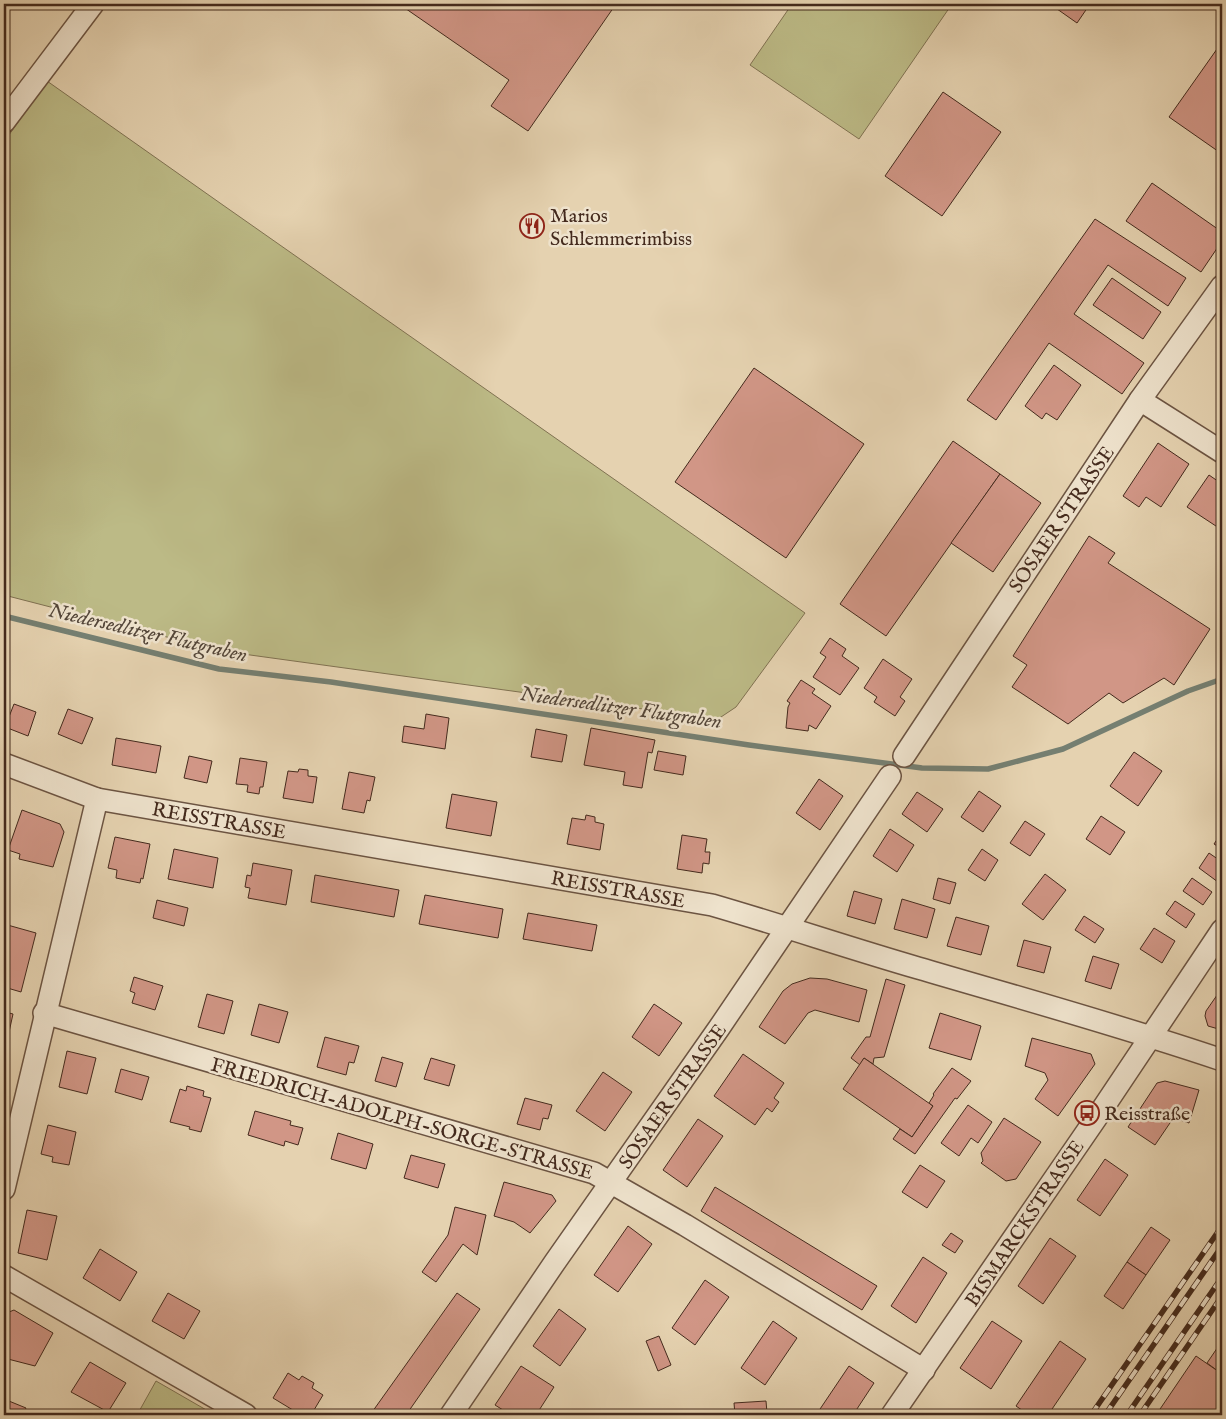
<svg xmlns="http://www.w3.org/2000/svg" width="1226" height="1419" font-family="'IM FELL English',serif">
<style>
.green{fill:#bcba86;stroke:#807252}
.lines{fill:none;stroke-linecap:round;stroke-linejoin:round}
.stream{stroke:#757f71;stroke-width:5.5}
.building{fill:#d19686;stroke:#442a1d}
.minor-casing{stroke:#6c5442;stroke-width:24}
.minor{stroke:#eee2cc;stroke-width:21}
.rail-casing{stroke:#442a1d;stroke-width:5.5}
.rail{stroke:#eee2cc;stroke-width:4;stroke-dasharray:11;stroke-linecap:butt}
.labels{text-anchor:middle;stroke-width:5;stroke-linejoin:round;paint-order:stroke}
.poi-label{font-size:20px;fill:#442a1d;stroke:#eee2cc;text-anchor:start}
.street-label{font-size:20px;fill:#442a1d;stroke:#eee2cc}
.water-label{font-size:21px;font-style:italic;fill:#544639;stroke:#eee2cc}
</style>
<rect width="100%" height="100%" fill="#e5d2b0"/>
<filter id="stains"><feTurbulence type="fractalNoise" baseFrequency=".004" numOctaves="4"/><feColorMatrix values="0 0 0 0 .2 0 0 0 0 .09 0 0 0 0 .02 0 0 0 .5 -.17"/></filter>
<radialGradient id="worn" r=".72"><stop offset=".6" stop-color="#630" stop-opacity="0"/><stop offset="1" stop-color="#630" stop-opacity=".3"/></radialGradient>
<g class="green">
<polygon points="792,4 952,4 859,139 750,65"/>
<polygon points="47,81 220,203 805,613 736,707 718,719 701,717 221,651 4,595 4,142"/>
<polygon points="156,1381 215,1415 137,1415"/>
</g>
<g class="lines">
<polyline class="stream" points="4,616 219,669 331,682 749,745 922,768 988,769 1063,749 1188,691 1222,679"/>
</g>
<g class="building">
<polygon points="399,4 616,4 528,131 491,106 509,80"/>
<polygon points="1050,4 1090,4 1077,23"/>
<polygon points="1217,49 1222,53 1222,154 1169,117"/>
<polygon points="943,92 1001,132 942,216 885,176"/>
<polygon points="1152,183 1222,232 1222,241 1201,272 1126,221"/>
<polygon points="1095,219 1186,278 1168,306 1108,265 1074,314 1144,363 1122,394 1049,343 996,420 967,400"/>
<polygon points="1112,278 1161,312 1143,339 1093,305"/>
<polygon points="1054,365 1081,385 1057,420 1046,413 1042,419 1025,406"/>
<polygon points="754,368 864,444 786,558 675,482"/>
<polygon points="953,441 1000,474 886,636 840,604"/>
<polygon points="1158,443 1189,464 1161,507 1146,497 1139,507 1123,496"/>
<polygon points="1000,474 1041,503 993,572 951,543"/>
<polygon points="1209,475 1222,484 1222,530 1187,507"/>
<polygon points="1089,536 1115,553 1108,563 1210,629 1174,685 1164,678 1123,703 1109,693 1068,724 1012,687 1027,665 1013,656"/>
<polygon points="830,638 846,649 842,656 859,668 840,695 813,677 826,657 820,653"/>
<polygon points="883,659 912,679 900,697 905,701 895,716 874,702 877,697 864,688"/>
<polygon points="801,680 815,689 812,693 831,706 816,729 809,725 808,731 786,728 788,707 790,703 787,701"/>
<polygon points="14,704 36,712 28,736 5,727"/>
<polygon points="68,709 93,718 82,744 58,734"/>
<polygon points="426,714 449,718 445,749 402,742 404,726 424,729"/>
<polygon points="591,728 655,740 652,753 648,752 642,788 623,785 625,772 584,765"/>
<polygon points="536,729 567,735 562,762 531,757"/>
<polygon points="116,738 161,746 156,773 112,765"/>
<polygon points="658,751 686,756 683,775 654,770"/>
<polygon points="1134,752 1162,771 1138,806 1110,786"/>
<polygon points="189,756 212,761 207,783 184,778"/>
<polygon points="240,758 267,762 263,787 260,787 259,794 247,792 248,785 236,784"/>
<polygon points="299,769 308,770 308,776 317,777 313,803 283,798 288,771 298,772"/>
<polygon points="349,772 375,777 370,801 367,800 364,813 342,809"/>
<polygon points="819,779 843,796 820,830 796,813"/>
<polygon points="979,791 1001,806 983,832 961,817"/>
<polygon points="917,792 943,809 927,832 902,814"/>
<polygon points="452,794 497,802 491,836 446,828"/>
<polygon points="22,810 60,824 64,832 53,867 19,859 20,854 8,850"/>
<polygon points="586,815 595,817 595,822 604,824 600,850 567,844 572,818 585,820"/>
<polygon points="1101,816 1125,832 1110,855 1086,839"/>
<polygon points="1025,821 1045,834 1030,856 1010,843"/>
<polygon points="890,829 914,845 897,872 873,856"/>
<polygon points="1222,832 1222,849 1214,844"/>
<polygon points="682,835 707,839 705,852 710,852 709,864 703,863 702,873 677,869"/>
<polygon points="115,837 150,844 143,879 141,878 140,883 116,878 117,870 108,868"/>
<polygon points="174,849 218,858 213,888 168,879"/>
<polygon points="982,849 998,860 985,881 968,870"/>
<polygon points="1209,853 1222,862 1222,876 1218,882 1199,868"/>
<polygon points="253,863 292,870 286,905 248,898 250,888 245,887 247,875 251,876"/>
<polygon points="1045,874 1066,890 1043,920 1022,904"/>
<polygon points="315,875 399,890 394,917 311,902"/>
<polygon points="938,878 956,883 950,904 933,899"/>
<polygon points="1192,878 1212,892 1203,905 1183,891"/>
<polygon points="854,891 882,899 875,924 847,916"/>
<polygon points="425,895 503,909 498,938 419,924"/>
<polygon points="902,899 935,909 927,938 894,929"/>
<polygon points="157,900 188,908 184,926 153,918"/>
<polygon points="1175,901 1195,914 1186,928 1166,914"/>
<polygon points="528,913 597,925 592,951 523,939"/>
<polygon points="1084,916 1104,929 1095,943 1075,930"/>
<polygon points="956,917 989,926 981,955 947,946"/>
<polygon points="4,924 36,933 21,992 4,987"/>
<polygon points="1154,928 1175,941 1162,963 1140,949"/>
<polygon points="1024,940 1051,947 1044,973 1017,966"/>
<polygon points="1093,956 1119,964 1111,989 1085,981"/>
<polygon points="134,977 163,986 155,1010 132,1003 135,993 130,991"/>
<polygon points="810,978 827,979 867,990 859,1022 815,1010 808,1013 785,1044 759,1027 783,991 792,984"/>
<polygon points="886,979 905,985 884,1057 874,1058 873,1064 864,1058 860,1065 851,1058 866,1037 870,1037"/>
<polygon points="1222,988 1222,1030 1208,1026 1205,1016 1206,1011"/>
<polygon points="207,994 233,1001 224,1034 198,1027"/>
<polygon points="259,1004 288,1012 279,1043 251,1035"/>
<polygon points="654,1004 682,1023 659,1056 632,1037"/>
<polygon points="4,1009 6,1009 5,1012 13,1014 4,1055"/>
<polygon points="940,1013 981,1026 971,1060 929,1048"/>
<polygon points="325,1037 359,1046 354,1063 349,1062 346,1075 317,1067"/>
<polygon points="1032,1038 1091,1054 1095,1064 1058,1116 1035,1099 1048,1080 1045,1073 1025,1066"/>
<polygon points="67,1051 96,1058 87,1094 59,1087"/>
<polygon points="743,1054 784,1083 774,1098 779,1102 772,1112 767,1108 755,1125 714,1096"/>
<polygon points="382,1057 403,1063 396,1087 375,1081"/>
<polygon points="431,1058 455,1065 449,1086 424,1079"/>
<polygon points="864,1058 933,1106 912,1137 843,1089"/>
<polygon points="952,1068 971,1081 957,1099 955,1098 915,1154 893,1139 900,1129 912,1137 933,1106 929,1103 934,1095 933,1094"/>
<polygon points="121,1069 149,1077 142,1100 115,1092"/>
<polygon points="603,1072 632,1092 605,1131 576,1111"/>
<polygon points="1165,1081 1199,1090 1189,1123 1177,1119 1172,1120 1155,1145 1128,1127 1157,1083"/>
<polygon points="187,1086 204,1091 203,1096 211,1098 201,1132 189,1129 190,1127 170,1122 180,1089 186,1091"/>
<polygon points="525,1098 552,1105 548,1119 543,1118 540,1130 517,1124"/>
<polygon points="968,1105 992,1122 978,1143 971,1138 959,1156 941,1143"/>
<polygon points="255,1111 291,1121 290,1125 303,1128 298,1145 285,1141 284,1146 248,1135"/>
<polygon points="1004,1118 1041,1142 1016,1179 1006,1181 981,1163 983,1161 981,1153"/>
<polygon points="698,1119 723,1136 687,1187 663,1170"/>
<polygon points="48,1125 76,1132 69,1165 52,1162 53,1157 41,1154"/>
<polygon points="338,1133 373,1144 366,1169 331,1159"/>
<polygon points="411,1155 445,1164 438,1188 404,1178"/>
<polygon points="1105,1159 1128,1175 1100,1216 1077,1200"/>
<polygon points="920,1165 945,1181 927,1208 902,1192"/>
<polygon points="504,1182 552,1195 556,1201 530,1233 514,1222 494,1216"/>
<polygon points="715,1187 877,1286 862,1310 701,1211"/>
<polygon points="455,1207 486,1215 477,1255 463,1244 436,1282 422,1272 448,1235"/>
<polygon points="27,1210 57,1216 47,1260 18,1253"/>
<polygon points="628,1226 652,1244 618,1292 594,1275"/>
<polygon points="1151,1227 1170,1240 1146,1275 1127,1262"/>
<polygon points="951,1233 963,1241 955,1253 942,1245"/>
<polygon points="1050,1238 1076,1256 1043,1304 1018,1286"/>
<polygon points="100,1249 137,1272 120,1301 83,1278"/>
<polygon points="923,1257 947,1273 916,1323 891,1306"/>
<polygon points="1127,1262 1146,1275 1123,1309 1104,1296"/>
<polygon points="705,1280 729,1297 695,1345 672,1328"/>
<polygon points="168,1293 200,1311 184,1339 152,1321"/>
<polygon points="457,1293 480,1309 406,1415 370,1415"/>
<polygon points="559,1309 586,1329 560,1366 533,1346"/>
<polygon points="14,1310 53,1333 35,1366 4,1358 4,1314"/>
<polygon points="773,1321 797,1338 765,1385 741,1368"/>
<polygon points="992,1321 1022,1341 991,1389 960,1368"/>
<polygon points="659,1336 671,1365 658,1371 646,1341"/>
<polygon points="1060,1341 1086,1359 1048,1415 1029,1415 1016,1406"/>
<polygon points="1222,1341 1222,1374 1207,1363"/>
<polygon points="1196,1356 1222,1374 1222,1415 1156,1415"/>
<polygon points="90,1362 126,1383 108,1412 71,1392"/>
<polygon points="521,1366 554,1387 536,1415 511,1415 495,1405"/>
<polygon points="849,1366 874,1383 853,1415 816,1415"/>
<polygon points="288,1373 299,1380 302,1376 314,1383 312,1388 323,1395 311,1415 301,1415 273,1398"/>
<polygon points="4,1399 26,1408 23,1415 4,1415"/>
<polygon points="766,1401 767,1413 735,1415 734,1403"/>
</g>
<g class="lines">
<defs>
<g id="minor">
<polyline points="4,122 93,4"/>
<polyline points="1140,400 1222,452"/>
<polyline points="904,756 1140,400 1222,286"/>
<path d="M4,764l93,35 615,106c69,20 137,43 206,63 102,30 204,58 304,92"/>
<polyline points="44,1013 594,1173 685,1225 924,1370"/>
<polyline points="4,1189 97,799"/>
<polyline points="4,1276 246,1415"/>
<polyline points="451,1415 555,1262 719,1028 890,776"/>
<polyline points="892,1415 1101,1111 1222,930"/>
</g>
</defs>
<use href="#minor" class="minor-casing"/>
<use href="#minor" class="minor"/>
<defs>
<g id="rail">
<polyline points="1091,1415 1222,1226"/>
<polyline points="1105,1415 1222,1246"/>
<polyline points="1127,1415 1222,1277"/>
<polyline points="1140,1415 1222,1296"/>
</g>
</defs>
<use href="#rail" class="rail-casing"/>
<use href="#rail" class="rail"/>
</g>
<defs>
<symbol id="restaurant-ring" viewBox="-11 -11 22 22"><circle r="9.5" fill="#eee2cc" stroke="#8f2418" stroke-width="1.5"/><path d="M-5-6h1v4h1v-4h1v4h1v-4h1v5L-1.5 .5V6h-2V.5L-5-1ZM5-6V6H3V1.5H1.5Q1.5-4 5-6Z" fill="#8f2418"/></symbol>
<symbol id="bus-ring" viewBox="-11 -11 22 22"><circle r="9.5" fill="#eee2cc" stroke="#8f2418" stroke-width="1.5"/><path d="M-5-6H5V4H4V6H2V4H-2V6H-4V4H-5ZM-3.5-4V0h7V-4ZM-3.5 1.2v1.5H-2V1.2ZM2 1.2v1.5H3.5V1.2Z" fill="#8f2418"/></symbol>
</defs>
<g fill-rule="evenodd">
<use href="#restaurant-ring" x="518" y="212" width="28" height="28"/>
<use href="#bus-ring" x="1073" y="1099" width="28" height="28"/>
</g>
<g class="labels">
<g class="poi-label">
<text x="550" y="222">Marios<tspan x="550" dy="23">Schlemmerimbiss</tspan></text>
<text x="1104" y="1120">Reisstraße</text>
</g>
<g class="street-label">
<text transform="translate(1061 519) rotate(-56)" y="7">SOSAER STRASSE</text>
<text transform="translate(219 820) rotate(10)" y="7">REISSTRASSE</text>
<text transform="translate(618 889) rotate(10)" y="7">REISSTRASSE</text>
<text transform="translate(672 1096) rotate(-55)" y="7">SOSAER STRASSE</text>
<text transform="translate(402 1118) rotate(16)" y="7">FRIEDRICH-ADOLPH-SORGE-STRASSE</text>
<text transform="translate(1024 1223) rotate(-56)" y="7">BISMARCKSTRASSE</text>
</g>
<g class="water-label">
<text transform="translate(148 632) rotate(13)" y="7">Niedersedlitzer Flutgraben</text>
<text transform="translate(621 707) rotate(8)" y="7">Niedersedlitzer Flutgraben</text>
</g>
</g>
<rect width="1226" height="1419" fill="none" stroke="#e5d2b0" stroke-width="20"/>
<rect x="5" y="5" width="1216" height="1409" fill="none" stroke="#442a1d" stroke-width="2.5"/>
<rect x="10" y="10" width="1206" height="1399" fill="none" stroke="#442a1d"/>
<rect width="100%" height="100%" filter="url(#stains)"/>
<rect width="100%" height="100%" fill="url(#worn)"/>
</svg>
